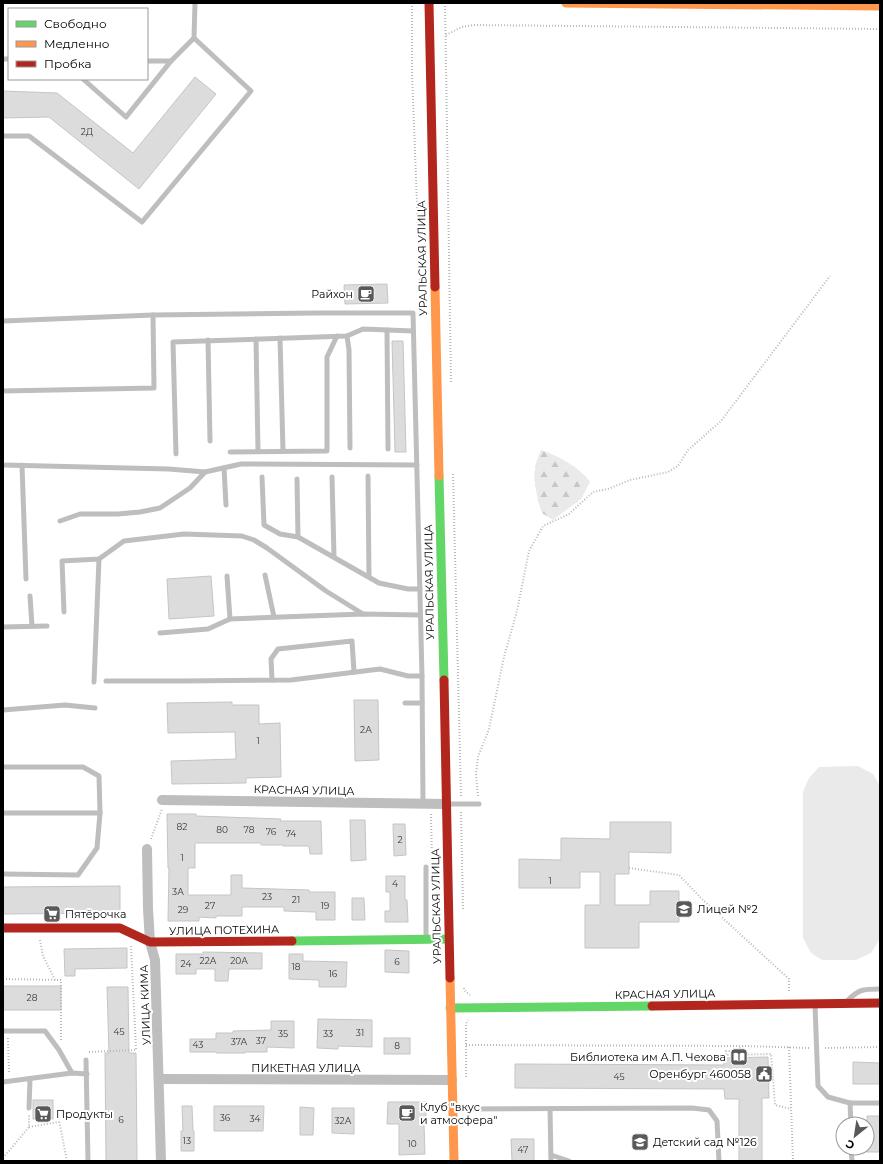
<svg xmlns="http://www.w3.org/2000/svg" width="883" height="1164" font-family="Montserrat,sans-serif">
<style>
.forest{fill:url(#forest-firs)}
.pitch{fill:#eaeaea}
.building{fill:#dcdcdc;stroke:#c5c5c5}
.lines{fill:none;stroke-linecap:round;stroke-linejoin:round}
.path{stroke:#b8b8b8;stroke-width:2;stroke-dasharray:1 2;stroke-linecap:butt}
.lane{stroke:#bebebe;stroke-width:5}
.street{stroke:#bebebe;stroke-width:10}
.fast{stroke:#63d668;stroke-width:9}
.slow{stroke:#ff974d;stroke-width:9}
.jam{stroke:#b3261e;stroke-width:9}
.labels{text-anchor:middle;stroke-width:4;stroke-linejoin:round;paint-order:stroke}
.number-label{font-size:9px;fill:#373737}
.street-label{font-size:11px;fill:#000;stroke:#fff}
.poi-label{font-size:11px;fill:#000;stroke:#fff;text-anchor:start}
</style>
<defs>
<pattern id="forest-firs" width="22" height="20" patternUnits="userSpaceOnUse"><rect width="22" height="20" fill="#eaeaea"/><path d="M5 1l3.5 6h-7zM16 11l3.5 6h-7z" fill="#c7c7c7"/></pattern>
</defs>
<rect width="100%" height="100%" fill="#fff"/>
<path class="forest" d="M541,450c18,6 38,17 49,32l-9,17 -28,21 -11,-7 -4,-12 -4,-24 2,-14z"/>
<polygon class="pitch" points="858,766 873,774 880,786 880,939 871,953 856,960 822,960 811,953 803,938 803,792 809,778 819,767"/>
<g class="building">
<polygon points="195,77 216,94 139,189 49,117 3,118 3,91 57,93 133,153"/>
<polygon points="387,284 388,303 345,304 344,285"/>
<polygon points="392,341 403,341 406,452 395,452"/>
<polygon points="211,576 214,616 169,619 167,579"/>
<polygon points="354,700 378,700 379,760 355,761"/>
<polygon points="232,702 232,705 259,705 259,724 280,723 281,777 246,778 246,783 172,784 171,761 236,759 235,732 168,733 167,703"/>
<polygon points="167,814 196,814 196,816 281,819 280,821 321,821 322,854 310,854 309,846 283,846 283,845 261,845 261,843 195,843 195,868 188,868 188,895 231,895 231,875 242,875 242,888 309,890 309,892 335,892 335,920 316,920 316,912 284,911 284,907 242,907 242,916 216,916 216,918 199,917 199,921 168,921 169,868 168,868"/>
<polygon points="350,820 365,820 366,860 351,861"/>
<polygon points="610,822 671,822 671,853 629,852 629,874 615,874 615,905 650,905 650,891 679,891 679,922 639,922 639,948 585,948 585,905 600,905 600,872 580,872 580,888 519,888 519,859 561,860 561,838 610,839"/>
<polygon points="393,824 405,824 406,855 394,856"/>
<polygon points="386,876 405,876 405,900 407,900 408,922 385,922 385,911 390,911 390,892 386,892"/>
<polygon points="120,886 120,913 3,914 3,887"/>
<polygon points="352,898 364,898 365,920 352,920"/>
<polygon points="127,948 127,968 75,969 75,976 65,976 64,949"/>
<polygon points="385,950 409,951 409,973 385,972"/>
<polygon points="203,952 262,953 262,969 229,969 228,981 215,981 215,969 196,969 196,974 176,974 176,954 203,954"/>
<polygon points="289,954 303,954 303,961 347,962 346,987 319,987 319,980 289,979"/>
<rect x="3" y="986" width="58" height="24"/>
<polygon points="107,987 128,987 129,1053 136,1053 137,1161 106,1161 105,1053 109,1053"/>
<polygon points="318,1019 372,1020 372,1047 338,1046 338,1049 317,1048"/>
<polygon points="271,1021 294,1021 294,1048 267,1047 267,1052 245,1052 245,1053 216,1053 216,1052 190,1052 190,1039 216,1039 216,1033 233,1033 233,1031 271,1030"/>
<rect x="384" y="1038" width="26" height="16"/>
<polygon points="768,1057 769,1098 762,1098 762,1161 739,1161 739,1099 725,1099 724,1089 515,1088 515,1064 724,1065 724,1058"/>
<polygon points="853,1062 880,1063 880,1084 853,1084"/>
<rect x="33" y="1100" width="20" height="19"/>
<polygon points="388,1102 426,1102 426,1125 424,1125 425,1154 399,1155 399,1124 387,1124"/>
<polygon points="182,1106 192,1106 193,1131 194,1131 194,1151 181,1151 181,1131 183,1131"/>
<polygon points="214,1106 264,1106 263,1131 214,1131"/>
<polygon points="300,1107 314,1108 313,1135 300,1135"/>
<polygon points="332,1108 354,1108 354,1134 332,1133"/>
<rect x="867" y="1116" width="13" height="36"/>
<polygon points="511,1139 534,1139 534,1161 512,1161"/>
</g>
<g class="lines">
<g class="path">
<polyline points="412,3 412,73 421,310"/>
<polyline points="445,3 451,384"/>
<polyline points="446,35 462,27 474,25 880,29"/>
<polyline points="453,474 461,796"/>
<polyline points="478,796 476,774 478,757 489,729 504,657 517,611 529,551 543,526 569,514 593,492 608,489 630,480 668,472 678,466 688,450 721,421 830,276"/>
<polyline points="461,812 463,910"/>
<polyline points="431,814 432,862"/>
<polyline points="151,839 162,809"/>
<polyline points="629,868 679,875 702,899 789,979 789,991"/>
<polyline points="40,940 43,956 55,980"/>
<polyline points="435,952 435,957"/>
<polyline points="3,979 61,980 61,1040"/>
<polyline points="464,988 464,990 470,995"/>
<polyline points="8,1038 9,1074"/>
<polyline points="466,1045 744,1046 809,1048"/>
<polyline points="743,1046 736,1051 726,1051 726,1055 771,1054 775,1105 791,1109"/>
<polyline points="789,1047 793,1161"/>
<polyline points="825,1048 880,1047"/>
<polyline points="89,1052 136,1050 131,946"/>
<polyline points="466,1077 466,1024 468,1020"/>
<polyline points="57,1110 67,1161"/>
<polyline points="29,1127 59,1122"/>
<polyline points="3,1158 29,1127 29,1115"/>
</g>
<g class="lane">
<polyline points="3,59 9,59"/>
<polyline points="147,61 171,61"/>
<polyline points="83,79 126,117 171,61 194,38 195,3"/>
<polyline points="3,136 29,136 142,222 251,91 194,38"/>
<polyline points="3,321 153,315 317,313 413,313 422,676 423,803"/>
<polyline points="387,330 388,449"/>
<polyline points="347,336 349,350 350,448"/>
<polyline points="280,338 283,451"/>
<polyline points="256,339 258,451"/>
<polyline points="208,340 210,441"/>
<polyline points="3,391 154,388 153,315"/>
<polyline points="230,452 327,451 327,357 337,336"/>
<polyline points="176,454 173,342 347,336 363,329 413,331"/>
<polyline points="3,465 169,469 205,472 241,464 417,465"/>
<polyline points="22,465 26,579"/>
<polyline points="224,468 226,505"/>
<polyline points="368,476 369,577"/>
<polyline points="262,477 264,525 280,534 298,537 379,583 408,589 420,589"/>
<polyline points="332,477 334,557"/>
<polyline points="297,479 298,537"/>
<polyline points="60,521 80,514 118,514 140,512 160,508 190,488 205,472"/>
<polyline points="265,575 274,617"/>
<polyline points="227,576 230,619 363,614 420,615"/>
<polyline points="30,596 32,626"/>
<polyline points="64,612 62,561 99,559 124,541 184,534 242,536 254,540 267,548 326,591 363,614"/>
<polyline points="3,627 47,626"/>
<polyline points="160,633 208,629 230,619"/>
<polyline points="272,680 271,659 278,649 352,641 354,672"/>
<polyline points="106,681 184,681 291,680 380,669 408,676 422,676"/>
<polyline points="94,682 99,559"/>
<polyline points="405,703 422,703"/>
<polyline points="3,710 65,705 95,708"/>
<polyline points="3,767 83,767 99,776 100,813 97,848 78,875 3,874"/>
<polyline points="448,804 479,804"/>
<polyline points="3,813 100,813"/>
<polyline points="426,867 426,938"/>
<path d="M847,1001c12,-12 16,-12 33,-12"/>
<polyline points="815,1005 818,1086 828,1097 850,1103 851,1124"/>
<polyline points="3,1031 45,1031 59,1050 72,1073"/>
<polyline points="86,1060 88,1161"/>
<polyline points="3,1082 72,1073 87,1074"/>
<polyline points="850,1103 880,1103"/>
<polyline points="29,1108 30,1079"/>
<polyline points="454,1109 692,1108 709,1110 717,1121 719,1161"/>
<polyline points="550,1109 551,1161"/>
<polyline points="851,1148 852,1161"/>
<polyline points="551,1155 569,1161"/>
</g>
<g class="street">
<polyline points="162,800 446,804"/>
<polyline points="147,849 148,909 150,942 155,960 161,1161"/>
<polyline points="159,1079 452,1080"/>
</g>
<g class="fast">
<polyline points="439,476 444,680"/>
<polyline points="292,941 449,939"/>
<polyline points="450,1008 652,1006"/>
</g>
<g class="slow">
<polyline points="566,3 880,6"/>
<polyline points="435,287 439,476"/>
<polyline points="450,978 454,1161"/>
</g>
<g class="jam">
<polyline points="429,3 435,287"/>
<polyline points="444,680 450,978"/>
<polyline points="3,928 120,928 150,942 292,941"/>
<polyline points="652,1006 880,1003"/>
</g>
</g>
<defs>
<symbol id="cafe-square" viewBox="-11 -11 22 22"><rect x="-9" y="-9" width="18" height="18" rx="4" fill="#595959" stroke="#fff"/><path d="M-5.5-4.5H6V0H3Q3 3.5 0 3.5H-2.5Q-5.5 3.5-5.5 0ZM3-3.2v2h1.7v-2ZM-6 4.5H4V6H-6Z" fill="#fff"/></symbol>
<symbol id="school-square" viewBox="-11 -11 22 22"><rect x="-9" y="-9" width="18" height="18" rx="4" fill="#595959" stroke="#fff"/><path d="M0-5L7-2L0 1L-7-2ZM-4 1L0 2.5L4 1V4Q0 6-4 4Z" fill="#fff"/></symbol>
<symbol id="supermarket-square" viewBox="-11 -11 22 22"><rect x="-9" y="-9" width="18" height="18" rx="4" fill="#595959" stroke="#fff"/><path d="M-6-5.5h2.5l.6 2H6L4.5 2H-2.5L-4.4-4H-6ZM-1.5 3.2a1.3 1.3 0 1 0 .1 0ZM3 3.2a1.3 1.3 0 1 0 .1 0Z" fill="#fff"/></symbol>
<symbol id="library-square" viewBox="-11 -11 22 22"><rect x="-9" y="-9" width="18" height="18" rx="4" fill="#595959" stroke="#fff"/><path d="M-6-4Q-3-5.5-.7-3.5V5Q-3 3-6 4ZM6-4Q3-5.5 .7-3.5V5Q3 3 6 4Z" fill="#fff"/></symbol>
<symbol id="civic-square" viewBox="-11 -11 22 22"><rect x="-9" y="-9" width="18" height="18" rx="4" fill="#595959" stroke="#fff"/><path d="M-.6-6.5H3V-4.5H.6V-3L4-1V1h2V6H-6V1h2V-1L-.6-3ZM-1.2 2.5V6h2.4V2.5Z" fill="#fff"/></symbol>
</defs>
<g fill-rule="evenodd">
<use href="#cafe-square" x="356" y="284" width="20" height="20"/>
<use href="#school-square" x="674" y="899" width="20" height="20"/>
<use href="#supermarket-square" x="42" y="904" width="20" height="20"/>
<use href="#library-square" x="729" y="1047" width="20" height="20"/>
<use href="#civic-square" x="754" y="1064" width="20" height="20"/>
<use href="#cafe-square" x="397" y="1103" width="20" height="20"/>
<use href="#supermarket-square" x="33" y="1104" width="20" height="20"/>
<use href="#school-square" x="630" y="1132" width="20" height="20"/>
</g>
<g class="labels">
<g class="number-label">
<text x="87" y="135">2Д</text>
<text x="366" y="733">2А</text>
<text x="258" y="744">1</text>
<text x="182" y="830">82</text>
<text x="222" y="833">80</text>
<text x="249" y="833">78</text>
<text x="271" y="835">76</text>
<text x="291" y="837">74</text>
<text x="400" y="843">2</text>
<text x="182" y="861">1</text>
<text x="550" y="884">1</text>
<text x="395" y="887">4</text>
<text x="178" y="895">3А</text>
<text x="267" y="900">23</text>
<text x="296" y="903">21</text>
<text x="210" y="909">27</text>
<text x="325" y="909">19</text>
<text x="183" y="913">29</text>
<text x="208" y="964">22А</text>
<text x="239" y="964">20А</text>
<text x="397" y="965">6</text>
<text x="186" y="967">24</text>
<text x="296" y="970">18</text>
<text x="333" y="977">16</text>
<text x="32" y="1001">28</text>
<text x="119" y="1035">45</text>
<text x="360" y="1036">31</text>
<text x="283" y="1037">35</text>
<text x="328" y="1037">33</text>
<text x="261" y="1044">37</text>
<text x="239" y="1045">37А</text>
<text x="198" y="1048">43</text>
<text x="397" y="1049">8</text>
<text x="619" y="1080">45</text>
<text x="225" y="1121">36</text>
<text x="255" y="1122">34</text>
<text x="121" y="1123">6</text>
<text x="343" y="1124">32А</text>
<text x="187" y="1144">13</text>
<text x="412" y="1147">10</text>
<text x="523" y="1153">47</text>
</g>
<g class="street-label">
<text transform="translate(422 258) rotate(-91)" y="4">УРАЛЬСКАЯ УЛИЦА</text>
<text transform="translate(429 582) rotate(-91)" y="4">УРАЛЬСКАЯ УЛИЦА</text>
<text transform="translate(304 790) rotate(1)" y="4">КРАСНАЯ УЛИЦА</text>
<text transform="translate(436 906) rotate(-91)" y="4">УРАЛЬСКАЯ УЛИЦА</text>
<text transform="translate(224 930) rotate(-1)" y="4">УЛИЦА ПОТЕХИНА</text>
<text transform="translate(665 994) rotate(-1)" y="4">КРАСНАЯ УЛИЦА</text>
<text transform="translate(145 1005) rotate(-92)" y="4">УЛИЦА КИМА</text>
<text x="306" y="1072">ПИКЕТНАЯ УЛИЦА</text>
</g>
<g class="poi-label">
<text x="353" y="298" text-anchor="end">Райхон</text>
<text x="697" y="913">Лицей №2</text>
<text x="65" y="918">Пятёрочка</text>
<text x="726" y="1061" text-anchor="end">Библиотека им А.П. Чехова</text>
<text x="751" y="1078" text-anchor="end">Оренбург 460058</text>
<text x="420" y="1111">Клуб "вкус<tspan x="420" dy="13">и атмосфера"</tspan></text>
<text x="56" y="1118">Продукты</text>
<text x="653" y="1146">Детский сад №126</text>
</g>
</g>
<rect width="883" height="1164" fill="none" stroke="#000000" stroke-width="8"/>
<rect x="8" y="8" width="140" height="72" fill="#ffffff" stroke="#999999"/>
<rect x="16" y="21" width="20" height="6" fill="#63d668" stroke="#999999"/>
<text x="44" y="28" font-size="12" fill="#000000">Свободно</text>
<rect x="16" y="41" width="20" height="6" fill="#ff974d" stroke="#999999"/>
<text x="44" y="48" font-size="12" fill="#000000">Медленно</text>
<rect x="16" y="61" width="20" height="6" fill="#b3261e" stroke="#999999"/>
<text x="44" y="68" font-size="12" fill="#000000">Пробка</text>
<g transform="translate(855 1136) rotate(210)"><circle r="19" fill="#ffffff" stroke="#999999"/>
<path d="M0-3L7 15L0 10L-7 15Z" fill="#595959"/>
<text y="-6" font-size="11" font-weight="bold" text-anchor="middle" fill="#000000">С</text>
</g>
</svg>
